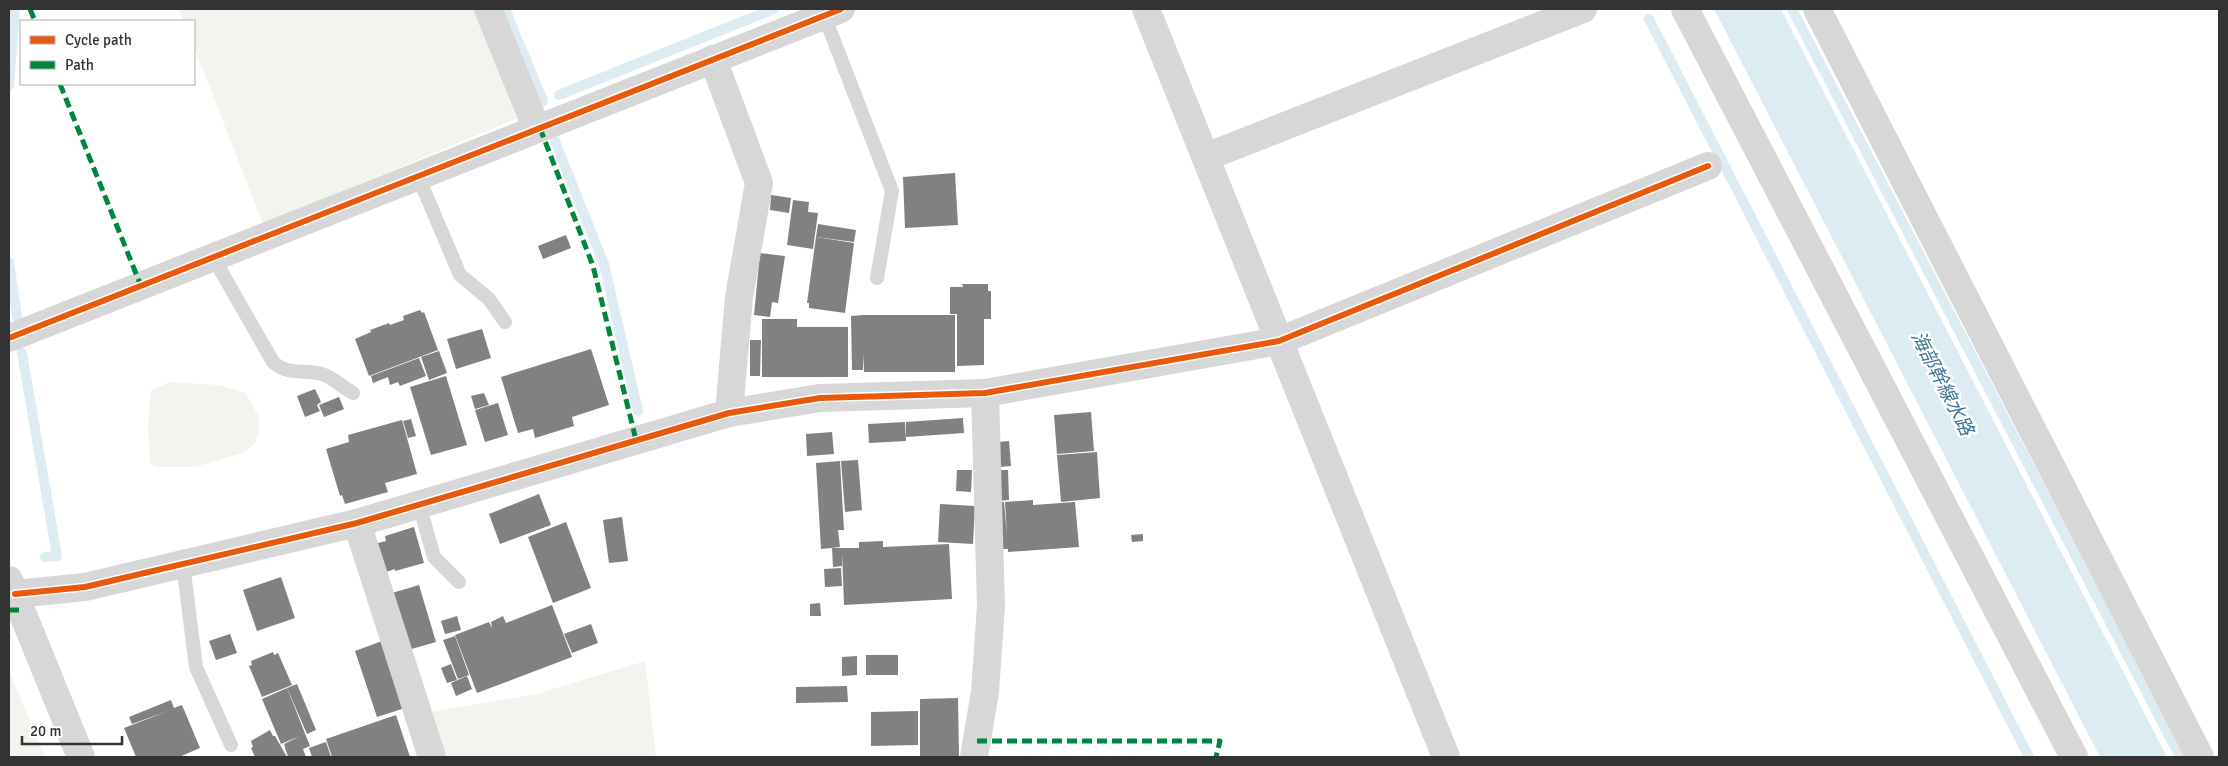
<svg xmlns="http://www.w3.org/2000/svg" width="2228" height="766" font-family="Signika,'Noto Sans JP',sans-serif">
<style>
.green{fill:#f1f5ed}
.water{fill:#ddebf3}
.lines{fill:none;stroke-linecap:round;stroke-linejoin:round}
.stream{stroke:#ddebf3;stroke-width:10}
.building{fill:#818181}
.service{stroke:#d7d7d7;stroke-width:14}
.minor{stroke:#d7d7d7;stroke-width:28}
.tertiary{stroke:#d7d7d7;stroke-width:28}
.quiet{stroke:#00873e;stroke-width:5;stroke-dasharray:10 5;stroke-linecap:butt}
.cycleway-casing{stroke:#fff;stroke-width:9}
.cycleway{stroke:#e8590c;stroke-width:6}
.labels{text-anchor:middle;stroke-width:5;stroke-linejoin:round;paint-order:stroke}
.water-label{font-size:19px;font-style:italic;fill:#3f7597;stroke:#fff}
</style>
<rect width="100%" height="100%" fill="#fff"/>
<g class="green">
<polygon points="179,9 480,9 523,116 263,224 194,47 194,21 183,21"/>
<polygon points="170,382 219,385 245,393 259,417 259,432 255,444 242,453 195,467 155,467 150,463 148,426 151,390"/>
<polygon points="645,661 656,757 441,757 426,713 537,694"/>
<polygon points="9,671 45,757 9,757"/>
</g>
<polygon class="water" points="1714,9 1781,9 2167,757 2100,757"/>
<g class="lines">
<g class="stream">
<polyline points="505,9 543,101"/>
<polyline points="1792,9 2180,757"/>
<polyline points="1649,19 2029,757"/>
<polyline points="9,85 15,9"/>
<polyline points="559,95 774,9"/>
<polyline points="555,141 604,264 638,411"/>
<polyline points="9,262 17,316"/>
<polyline points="22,353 57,556 45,557"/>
</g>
</g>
<g class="building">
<polygon points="955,173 958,225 905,228 903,177"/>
<polygon points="771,195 791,198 789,213 770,210"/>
<polygon points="793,200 809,202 808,212 818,213 813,249 787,245"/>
<polygon points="818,224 856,230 854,242 816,237"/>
<polygon points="566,235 571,248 543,259 538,246"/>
<polygon points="816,237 854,243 845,313 809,308 809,303 807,303"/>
<polygon points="760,253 785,256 778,303 772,302 770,317 754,315"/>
<polygon points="962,284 988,284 988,291 991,291 991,319 984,319 984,365 957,366 957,314 950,314 950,287 963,287"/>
<polygon points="420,310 422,313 424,312 438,350 369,376 355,339 371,332 370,330 389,323 390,325 404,320 403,316"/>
<polygon points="864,315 955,315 955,372 864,372 864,354 863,370 852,370 851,316"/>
<polygon points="762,319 797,319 797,327 848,327 848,377 762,377"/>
<polygon points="482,329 491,358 456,369 447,339"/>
<polygon points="750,340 761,340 760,376 750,376"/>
<polygon points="591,349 609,405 572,417 574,426 535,438 533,429 518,433 501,377"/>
<polygon points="439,351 447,373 429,380 421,357"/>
<polygon points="419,358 426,376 400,386 398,382 390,385 388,377 373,383 371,376"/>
<polygon points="446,376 467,445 431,455 410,387"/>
<polygon points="315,389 321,402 317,405 320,411 305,417 297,396"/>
<polygon points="484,393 489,405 475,409 471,396"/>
<polygon points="339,397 344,409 324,417 319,405"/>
<polygon points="498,403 508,435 485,442 475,410"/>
<polygon points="1091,412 1094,451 1057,454 1054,415"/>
<polygon points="963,418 964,433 906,437 906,422"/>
<polygon points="411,419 416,436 408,438 403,421"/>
<polygon points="402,420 417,474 385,483 388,492 345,504 342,495 340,496 326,449 349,442 348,435"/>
<polygon points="905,422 906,441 869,443 868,424"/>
<polygon points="832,432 834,454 807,456 806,434"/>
<polygon points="1009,441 1011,466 999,467 997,442"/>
<polygon points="1097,452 1100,498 1061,502 1057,455"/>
<polygon points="858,460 862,510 845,512 841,461"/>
<polygon points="840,461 844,530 838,530 840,547 821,549 816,463"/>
<polygon points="957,470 972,470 971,492 956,491"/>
<polygon points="997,470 1008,470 1009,500 998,501"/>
<polygon points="539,494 551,525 500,544 489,514"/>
<polygon points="1033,500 1033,505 1075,502 1079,547 1008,552 1008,549 1000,549 997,503 1004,502 1007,536 1005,502"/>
<polygon points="940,504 975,506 973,544 938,542"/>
<polygon points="622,517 628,561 609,563 603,520"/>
<polygon points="566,522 591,588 553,603 528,537"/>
<polygon points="414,527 424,563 395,571 395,569 383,573 374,544 386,541 385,536"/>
<polygon points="1143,534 1143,541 1132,542 1131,535"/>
<polygon points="883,541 883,547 949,544 952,599 844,605 842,552 842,566 833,567 832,548 859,548 859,542"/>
<polygon points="841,568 842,586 825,587 824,569"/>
<polygon points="281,577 295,618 257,631 243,590"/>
<polygon points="419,585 436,642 408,650 392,593"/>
<polygon points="820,603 821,616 810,616 810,604"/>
<polygon points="552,605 572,657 477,693 455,635 489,622 492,628 491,622 503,616 506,623"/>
<polygon points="457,616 461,630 445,634 441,621"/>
<polygon points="591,624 598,643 572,653 564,634"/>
<polygon points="230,634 237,653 216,660 209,641"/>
<polygon points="455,636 469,675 458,679 443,640"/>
<polygon points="382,641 405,708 377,717 355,651"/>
<polygon points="273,652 274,655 278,653 292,685 262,697 249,666 252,665 251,661"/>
<rect x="866" y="655" width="32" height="20"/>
<polygon points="857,656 857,675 842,676 842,657"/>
<polygon points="451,664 457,680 447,683 441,668"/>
<polygon points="467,676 472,689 456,696 451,683"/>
<polygon points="297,684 316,730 307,734 287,688"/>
<polygon points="847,686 848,702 796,703 796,687"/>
<polygon points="287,688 310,746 303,749 306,757 288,757 284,744 300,736 281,744 262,699"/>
<polygon points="958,698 959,757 920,757 920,699"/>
<polygon points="171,700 174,708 182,705 200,748 179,757 136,757 124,728 168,711 132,724 129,717"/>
<polygon points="918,711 918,745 871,746 871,712"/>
<polygon points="396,715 410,757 332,757 326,739"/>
<polygon points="270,730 273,736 275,736 287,757 255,757 251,748 253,747 251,741"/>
<polygon points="326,742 331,757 312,757 309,748"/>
</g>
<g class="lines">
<g class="service">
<polyline points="824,15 892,191 877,278"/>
<polyline points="418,176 460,275 489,299 505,322"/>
<path d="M213,257l60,105c15,14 31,7 49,12 10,3 22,14 31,19"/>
<polyline points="419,504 434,557 459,582"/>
<polyline points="183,564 196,667 231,745"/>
</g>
<g class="minor">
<polyline points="488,9 537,129"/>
<polyline points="1146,9 1446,757"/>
<polyline points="1685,9 2074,757"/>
<polyline points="1817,9 2200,757"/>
<polyline points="713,59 759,183 739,297 729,413"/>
<polyline points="1206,157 1583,9"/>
<polyline points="9,338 841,9"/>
<polyline points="357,523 432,757"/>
<polyline points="15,594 85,587 357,523 729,413 820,398 985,393 1279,341 1708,166"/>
<polyline points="974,757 985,692 991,606 985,393"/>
</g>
<polyline class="tertiary" points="9,580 81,757"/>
<g class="quiet">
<polyline points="30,9 35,21"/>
<polyline points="60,84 141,286"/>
<polyline points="540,128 593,266 636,440"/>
<polyline points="9,610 21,610"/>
<polyline points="977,741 1220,741 1216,757"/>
</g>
<defs>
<g id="cycleway">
<polyline points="9,338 841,9"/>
<polyline points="15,594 85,587 357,523 729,413 820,398 985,393 1279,341 1708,166"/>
</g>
</defs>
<use href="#cycleway" class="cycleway-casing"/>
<use href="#cycleway" class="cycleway"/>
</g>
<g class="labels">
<g class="water-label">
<text transform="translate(1943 383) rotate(63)" y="7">海部幹線水路</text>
</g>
</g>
<rect width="2228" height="766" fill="none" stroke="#333333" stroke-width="20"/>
<rect x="20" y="20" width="175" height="65" fill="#ffffff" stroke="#adadad"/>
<rect x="30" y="36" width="25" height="8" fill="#e8590c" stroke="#adadad"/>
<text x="65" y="45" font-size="15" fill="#333333">Cycle path</text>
<rect x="30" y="61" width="25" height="8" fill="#00873e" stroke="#adadad"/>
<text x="65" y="70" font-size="15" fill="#333333">Path</text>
<path d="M22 736v8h100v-8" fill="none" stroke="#333333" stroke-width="2.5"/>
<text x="30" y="736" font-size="15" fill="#333333" stroke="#ffffff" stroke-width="4" paint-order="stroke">20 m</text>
</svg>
